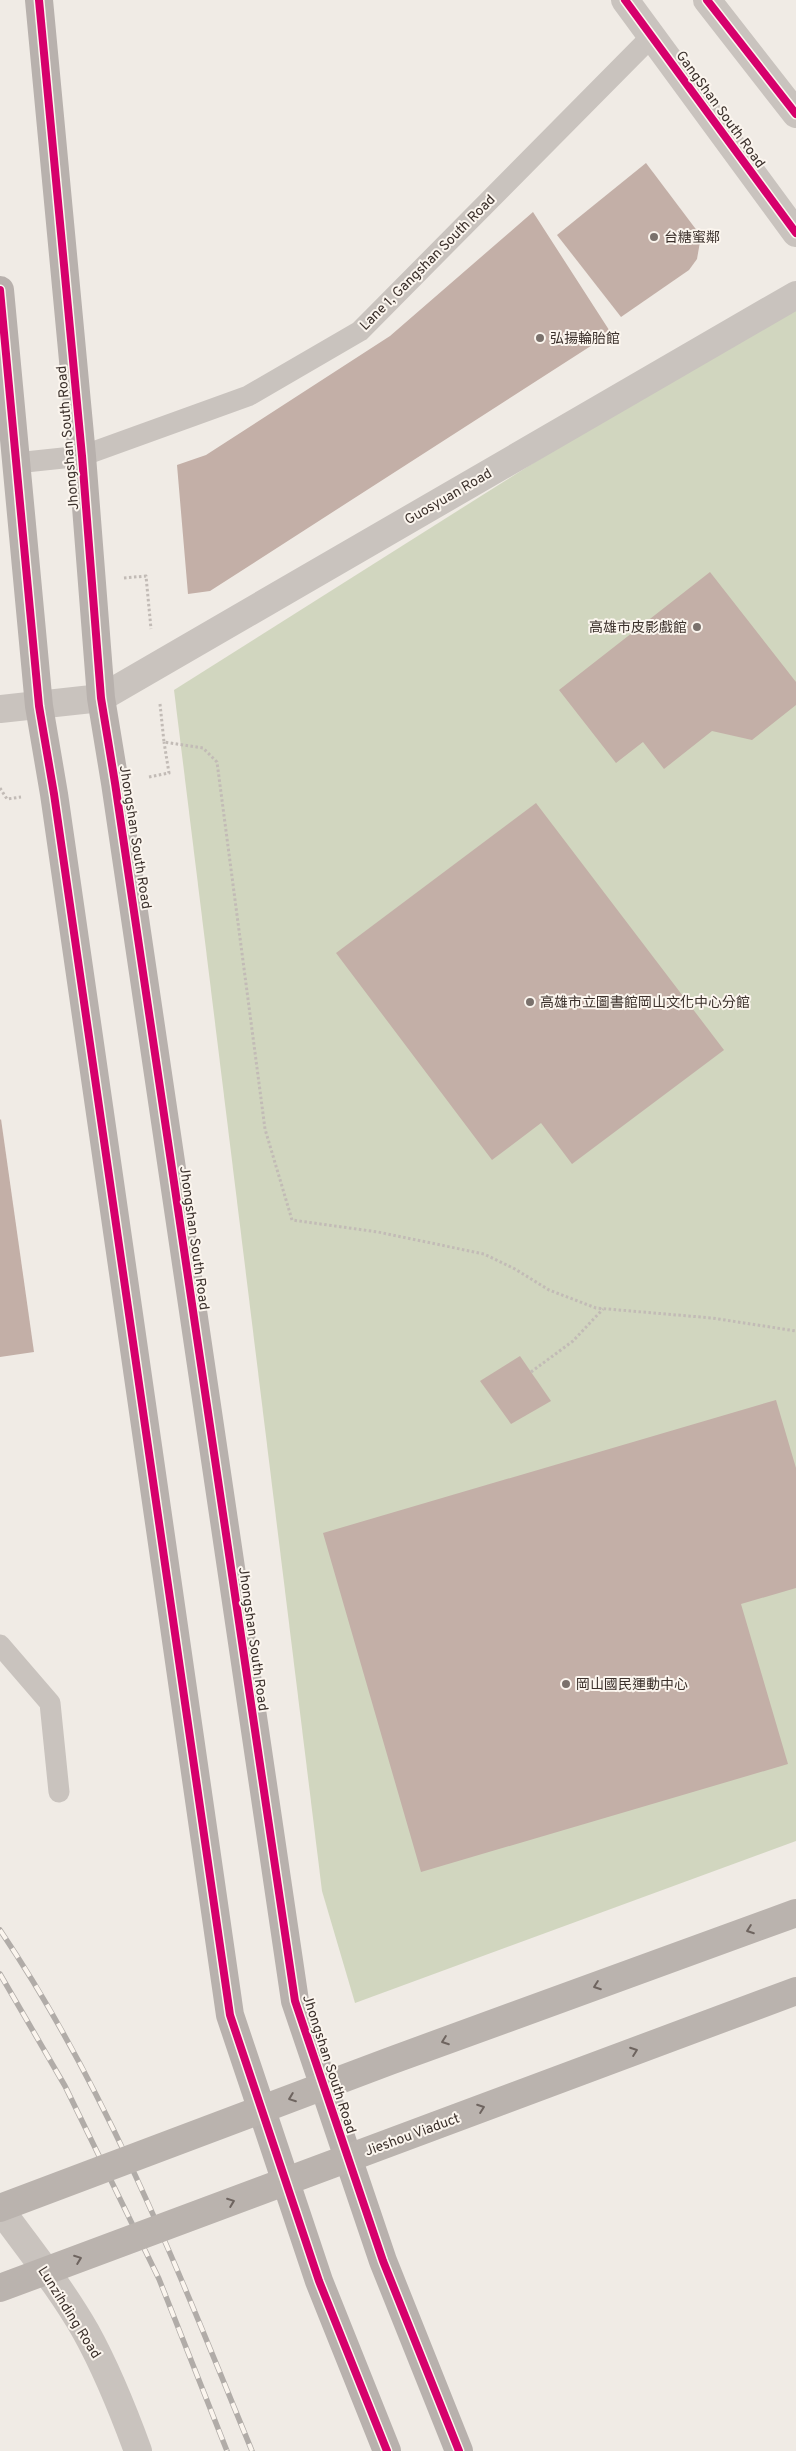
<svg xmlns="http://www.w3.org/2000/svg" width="796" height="2451" font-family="Overpass,'Noto Sans TC',sans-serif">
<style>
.green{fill:#d1d6bf}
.building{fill:#c3afa7}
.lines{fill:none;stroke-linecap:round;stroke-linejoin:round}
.path{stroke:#c2bbb6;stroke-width:3;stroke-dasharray:2.5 2.5;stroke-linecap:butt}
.lane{stroke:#c9c3be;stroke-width:21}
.street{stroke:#c9c3be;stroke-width:28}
.primary{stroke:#b8b1ad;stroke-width:28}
.rail-casing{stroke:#b1aca8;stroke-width:5.5}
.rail{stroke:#fbf5ee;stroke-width:4;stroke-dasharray:11;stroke-linecap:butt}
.secondary-bridge{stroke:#bab3ae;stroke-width:28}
.cycleway-casing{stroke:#fbf5ee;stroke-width:11}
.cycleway{stroke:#d6006c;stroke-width:8}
.oneway{stroke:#6e645f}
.poi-dot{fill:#7a716c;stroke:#fbf5ee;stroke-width:2}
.labels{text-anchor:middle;stroke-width:4;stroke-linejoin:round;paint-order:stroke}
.street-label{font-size:14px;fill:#3b302b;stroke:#fbf5ee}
.poi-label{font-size:14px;fill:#3b302b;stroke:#fbf5ee;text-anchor:start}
</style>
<rect width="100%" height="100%" fill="#f0ebe5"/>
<polygon class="green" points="796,297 796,1841 355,2003 322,1891 174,690"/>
<g class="building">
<polygon points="646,163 701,236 697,259 689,270 621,317 557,235"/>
<polygon points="533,212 611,333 210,591 188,594 177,465 206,455 390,336"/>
<polygon points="710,572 796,682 796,705 752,740 712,731 664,769 643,742 616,763 559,690"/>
<polygon points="536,803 724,1050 572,1164 541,1123 492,1160 336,953"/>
<polygon points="1,1119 34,1352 0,1357 0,1120"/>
<polygon points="520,1356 551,1401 511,1424 480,1381"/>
<polygon points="776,1400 796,1468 796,1588 741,1604 788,1764 421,1872 323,1533"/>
</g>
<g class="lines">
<g class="path">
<polyline points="124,578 146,576 151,629"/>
<polyline points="160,704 164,742 203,748 217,762 265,1129 292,1220 378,1232 484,1254 515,1269 549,1290 596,1308 712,1318 796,1331"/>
<polyline points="149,777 169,773 164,742"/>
<polyline points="0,788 7,799 21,797"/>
<polyline points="531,1372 573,1341 603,1309"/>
</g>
<g class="lane">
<polyline points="16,463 82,456 248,396 360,331 652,36"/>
<polyline points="0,1645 50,1703 59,1792"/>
</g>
<g class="street">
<polyline points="625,0 796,233"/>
<polyline points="707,0 796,114"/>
<polyline points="0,709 101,698 796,295"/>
<path d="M0,2209c29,40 61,79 86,123 21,38 37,78 52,119"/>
</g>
<g class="primary">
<polyline points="39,0 82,456 101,698 115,783 295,2001 383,2261 459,2451"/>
<polyline points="0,290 39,706 54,794 230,2015 319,2281 387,2451"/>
</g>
<defs>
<g id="rail">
<path d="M0,1930c108,160 179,343 252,521"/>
<polyline points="0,1974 65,2086 159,2279 227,2451"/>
</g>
</defs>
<use href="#rail" class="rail-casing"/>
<use href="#rail" class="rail"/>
<g class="secondary-bridge">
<polyline points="0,2208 390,2061 796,1913"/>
<polyline points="0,2288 796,1991"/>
</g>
<defs>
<g id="cycleway">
<polyline points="39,0 82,456 101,698 115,783 295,2001 383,2261 459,2451"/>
<polyline points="625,0 796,233"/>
<polyline points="707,0 796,114"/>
<polyline points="0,290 39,706 54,794 230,2015 319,2281 387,2451"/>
</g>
</defs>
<use href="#cycleway" class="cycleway-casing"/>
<use href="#cycleway" class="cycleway"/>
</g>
<defs><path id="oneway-chevron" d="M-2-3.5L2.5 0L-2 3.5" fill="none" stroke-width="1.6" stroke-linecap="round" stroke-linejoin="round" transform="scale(1.25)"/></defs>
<g class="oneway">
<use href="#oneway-chevron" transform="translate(750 1930) rotate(160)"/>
<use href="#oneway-chevron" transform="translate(597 1986) rotate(160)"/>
<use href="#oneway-chevron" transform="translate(445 2041) rotate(160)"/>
<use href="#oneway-chevron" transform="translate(634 2051) rotate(-20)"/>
<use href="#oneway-chevron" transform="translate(292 2098) rotate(159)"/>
<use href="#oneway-chevron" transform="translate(481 2108) rotate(-20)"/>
<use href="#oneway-chevron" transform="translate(231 2202) rotate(-21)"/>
<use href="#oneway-chevron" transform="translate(78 2259) rotate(-21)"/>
</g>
<g class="poi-dot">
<circle cx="654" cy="237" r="5"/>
<circle cx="540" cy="338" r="5"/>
<circle cx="697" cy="627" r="5"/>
<circle cx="530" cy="1002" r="5"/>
<circle cx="566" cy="1684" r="5"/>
</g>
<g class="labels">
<g class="street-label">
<text transform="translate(721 109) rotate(54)" y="5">GangShan South Road</text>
<text transform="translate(427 262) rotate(-45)" y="5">Lane 1, Gangshan South Road</text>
<text transform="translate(67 438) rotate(-95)" y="5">Jhongshan South Road</text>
<text transform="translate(448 496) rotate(-30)" y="5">Guosyuan Road</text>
<text transform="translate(136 837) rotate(81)" y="5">Jhongshan South Road</text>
<text transform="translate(195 1238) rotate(82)" y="5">Jhongshan South Road</text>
<text transform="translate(254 1639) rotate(82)" y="5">Jhongshan South Road</text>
<text transform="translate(330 2064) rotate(72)" y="5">Jhongshan South Road</text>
<text transform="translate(412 2134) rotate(-20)" y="5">Jieshou Viaduct</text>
<text transform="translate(70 2312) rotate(58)" y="5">Lunzihding Road</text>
</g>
<g class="poi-label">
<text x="664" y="242">台糖蜜鄰</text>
<text x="550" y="343">弘揚輪胎館</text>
<text x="687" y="632" text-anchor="end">高雄市皮影戲館</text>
<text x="540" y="1007">高雄市立圖書館岡山文化中心分館</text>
<text x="576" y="1689">岡山國民運動中心</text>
</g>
</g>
</svg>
